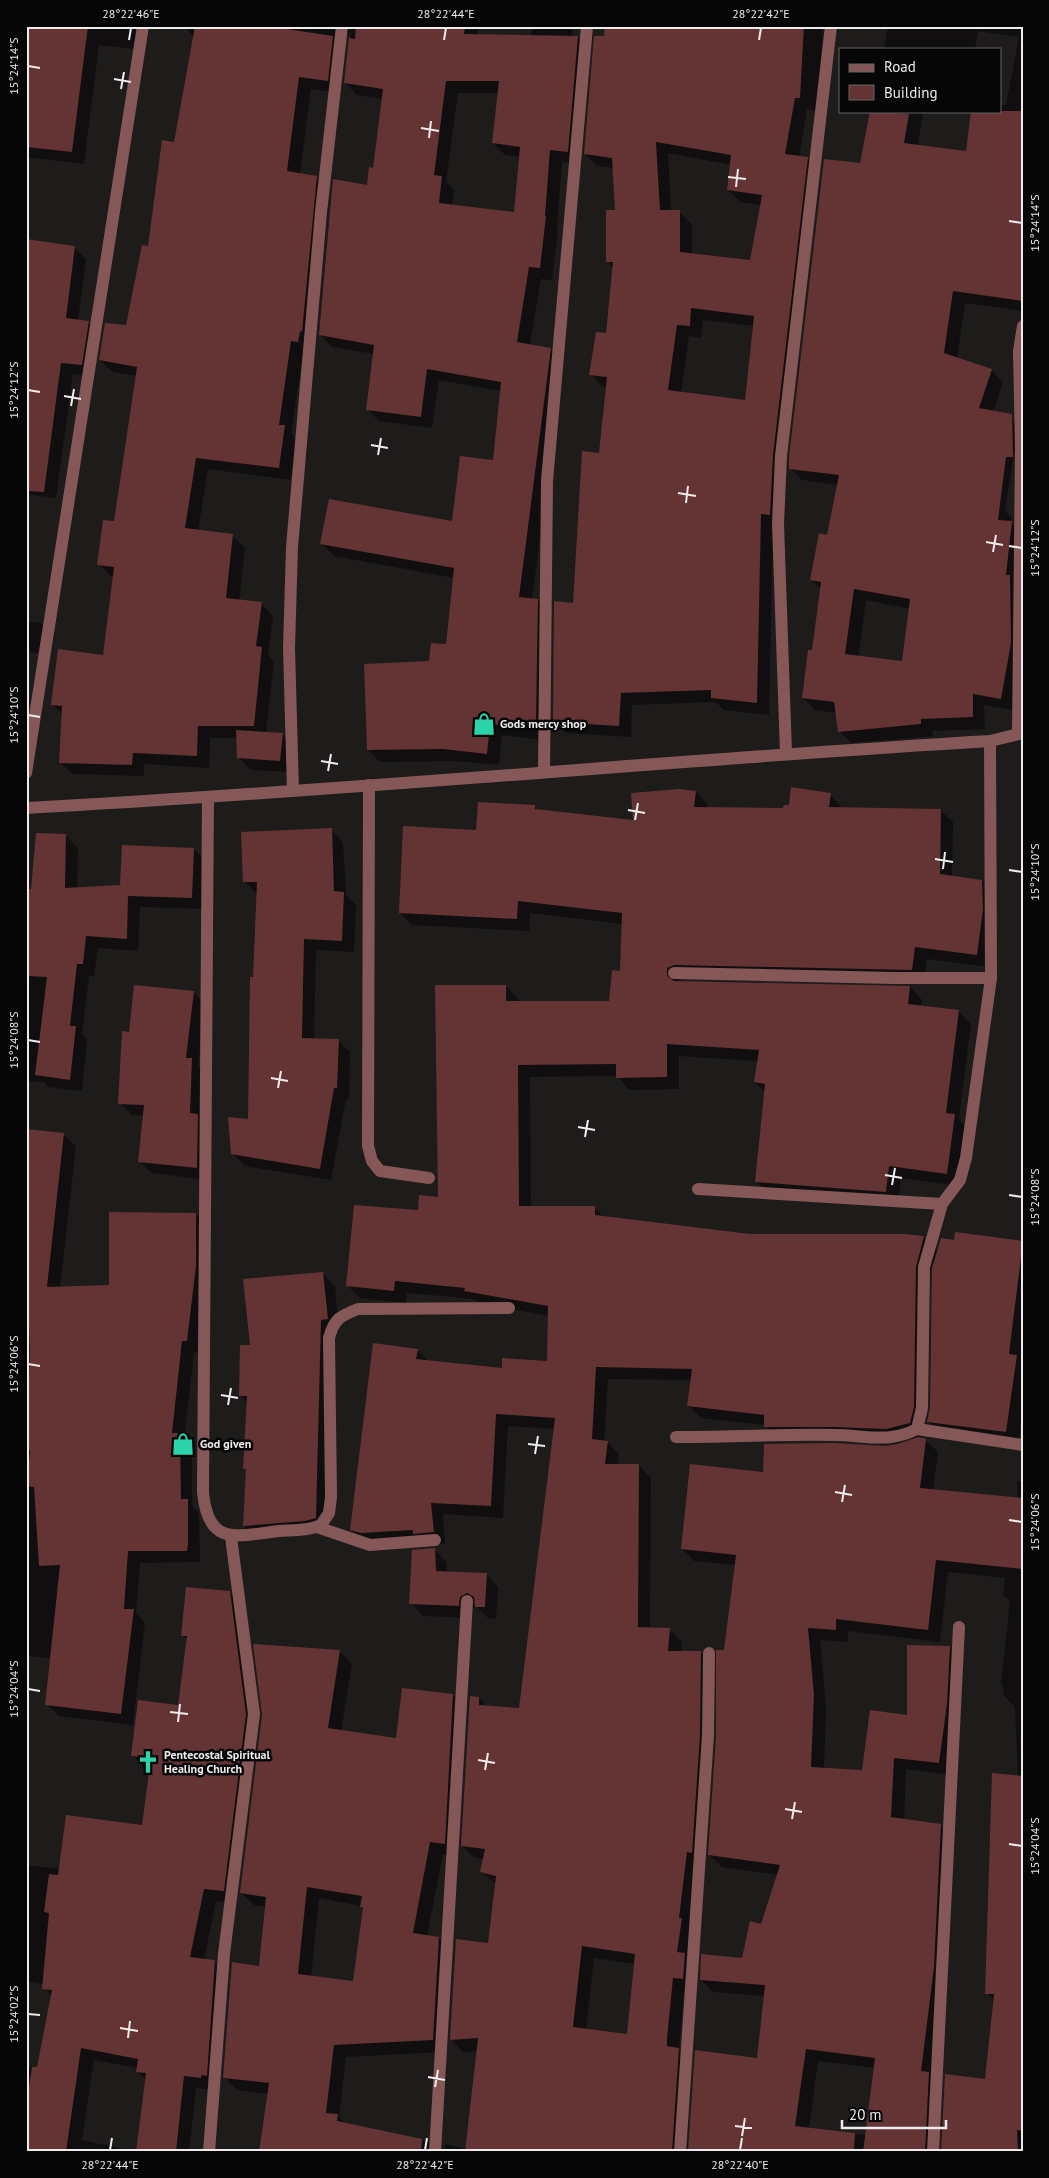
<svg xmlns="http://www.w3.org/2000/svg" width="1049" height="2178" font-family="'PT Sans',sans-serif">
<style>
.shadow{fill:#0007;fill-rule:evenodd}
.building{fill:#643333;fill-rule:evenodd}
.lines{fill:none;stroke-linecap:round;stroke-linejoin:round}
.street{stroke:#855857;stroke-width:12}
.ticks{fill:none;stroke:#edebeb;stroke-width:2}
.labels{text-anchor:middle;stroke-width:5;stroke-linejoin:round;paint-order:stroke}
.poi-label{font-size:12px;font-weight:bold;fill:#edebeb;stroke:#070606;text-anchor:start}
.neatline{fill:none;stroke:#edebeb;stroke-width:2}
.ticks-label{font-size:12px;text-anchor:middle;fill:#edebeb}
</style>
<rect width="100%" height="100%" fill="#1e1b1b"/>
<g class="shadow">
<polygon points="26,26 137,26 134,49 99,45 84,164 26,157"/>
<path d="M187,26h291l-1,9 54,1 1,-10h41l-1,11h5l13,12 -10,115 -18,-2 -5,66 1,2 -6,50 -11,-1 -11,66 20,4 12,12 -30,239h5l12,12 -7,128 -40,-5 -3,30 -43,-4 -76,1 -12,-12 62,-87 17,-17 7,-68 -120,-22 -12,-12 131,-22 41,-61 7,-70 -62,-11 -7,48 -53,-7 -12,-12 7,-55 -42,-7 -12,-13 55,-165 8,-70 -26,-4 -12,-12 6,-52 -5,7 -7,55 -28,-4 -11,85 16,3 12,12 -37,244 5,6 -5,41 -83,-11 -10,62 34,4 13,13 -6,53 22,3 12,12 -5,39 6,6 -8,72 16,1 12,12 -2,26 -41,-2 -12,-12 -1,-20h-28l-1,30 -65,-4v12l-71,-2 -13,-12 2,-48 -10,-10 52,-48 10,-79 -3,-1 -12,-12 16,-41 22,-147 -25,-4 -12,-12 27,-33 22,-79 26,-105 19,-106 -7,-8zM458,93h41l-6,50 12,12 15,2 -5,57 -63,-8 2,-16 -8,-8z"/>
<path d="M633,26h190l-5,85 -11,-2 -8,48 8,1 12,12 -46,356 -4,189 -45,-5 -8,-8 -84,3 -1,32 -65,-4 -12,-12 46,-266 7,-68h-4l-12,-13 16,-39 6,-67 -6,-7 9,-50 -2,-43 -17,-2 -12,-12zM668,153l64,12 -4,25 12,12 21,3 -10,56 -59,-7v-30l-13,-12h-8zM703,320l51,6 -7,75 -66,-8 8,-57 12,2z"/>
<path d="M888,26h135v285l-58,-8 -8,56 34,11 12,12 -10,30 13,3 12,12 -13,84 7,7 -1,4 12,12 -11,176 -28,-5 1,24 -53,2 1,5 -82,7 -12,-12 -2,-18 -22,-3 -12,-12 10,-46 8,-63 -9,-9 16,-44 10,-51 -36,-5 -12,-12 71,-303 11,-54h51l-5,35 49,7 33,-42v-6h6l13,-68 -41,-6 -3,18h-91zM866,600l44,9 -7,54 -45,-6z"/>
<polygon points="26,241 74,247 86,259 78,321 88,322 100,334 93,377 73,374 56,498 26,494"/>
<polygon points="26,621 41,623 47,628 43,653 26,652"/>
<path d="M696,792l12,13v3l76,1 46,-15 13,15 97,1 13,12 -1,55 30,4 12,12 -5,74 -62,-8 -3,23 -237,-5 -11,5 234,5 12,13 -1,7 37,4 13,13 -12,95 8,9 -8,58 -58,-8 -3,26 -130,-10 -12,-13 9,-89 -10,-10 3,-21 -79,-5v33l-50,1 -12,-14 -87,1 1,130h63l11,11 145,17h154l20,2 14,15 17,-11 68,1v167l-5,34 -78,-9 -12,-12 3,-14 2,-145 -5,17 -2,140 -4,15 -5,3 -27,3 -113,-2 -12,-14 -64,-7 -12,-12 3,-26 -84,-1 -4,63h3l12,12 -1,11h21l12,13 -1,151 20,1 12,12 -1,10h20l12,12 -34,386 12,12 -6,90h-241l1,-8 22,5 11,-98 -15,1 -12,-13 38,-94 8,-60 -15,-13 2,-13 -9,-1 -13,-12 17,-148 8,9 33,3 35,-281 -47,-3 -5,92 -60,-4 2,30 -19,1 -62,-3 -13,-13 66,-179 11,11 75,8 46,-7v-46l-71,-13 -4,-4 -67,-6 -1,10 -46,-5 -12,-12 71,-74 20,-13 66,-213 13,12v4h93l10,-30 2,-48 -93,-11 -1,18 -117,-6 -12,-12 77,-82 57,-25 5,5 95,11zM594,1958l41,6 -7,71 -42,-5z"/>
<polygon points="331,830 343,842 346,895 356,905 354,952 316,950 314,1039 338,1040 350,1052 349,1099 346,1099 331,1180 245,1166 232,1153 249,1121 258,894 244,882"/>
<polygon points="66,836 78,848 77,888 121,887 194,849 206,861 204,909 140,907 138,951 98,948 94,976 89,976 82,1034 87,1040 82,1091 48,1087 44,1082 26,1081 26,891 33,890"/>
<polygon points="193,992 205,1004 198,1066 204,1072 208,1180 152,1173 139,1161 144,1116 132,1115 120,1103 130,1034"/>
<polygon points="63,1134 76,1146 60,1288 110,1286 196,1214 208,1226 199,1353 194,1352 184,1439 192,1447 192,1505 199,1513 200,1558 199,1562 140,1563 136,1613 145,1623 133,1725 59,1716 47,1704 51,1658 26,1656 26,1384 29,1384"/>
<polygon points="323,1274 335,1286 339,1331 333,1331 327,1530 256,1538 244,1526 247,1471 244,1468 248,1403 240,1395 251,1346"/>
<path d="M925,1440l13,12 -5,38 85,9 -1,-18h6v671h-81l44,-71 8,-80 -7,-8 31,-216 -3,-70 -11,-11 -1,-10 -2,-3 9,-81 -7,-7 2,-17 -57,-6 -8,70 -92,-11v11l-28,-2 6,68 -2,61 39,2 45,-55 41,-69 13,12 -11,116 -45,-6 -2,51 36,6 13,12 -16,314h-248l69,-92 7,-64 -52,-4 -12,-12 42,-21 19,-34 17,-50 -57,-8 -13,-12 17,-204 10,-86 -42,-4 -12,-13 82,-75zM818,2061l57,7 -9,67 -57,-6z"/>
<polygon points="434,1549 446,1562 447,1572 486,1574 498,1587 496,1619 488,1618 476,1606 472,1609 470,1618 423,1616 411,1603"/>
<path d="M229,1592l13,13 16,122 -22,176 -20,-2 -12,59 11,2 12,12 -14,116 -17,-2 -7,64h-163v-85l12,2 14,-73 -8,-8v-4l-18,-3v-116l34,4 83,-42 8,-58 -6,-1 -12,-12 46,-50 8,-66 -4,-5zM94,2060l44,8v4l8,8 -8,72 -56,-12z"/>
<path d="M340,1652l12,12 -11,68 56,7 56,-44 12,13 -8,148 -14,-2 -16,82 12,2 12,13 -6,101 -99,5 -7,60 7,8 81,16 11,11h-177l8,-58 -32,-4 -13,-13 36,-110 6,-60 -12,-2 -13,-12zM319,1898l42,8 3,3 -10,74 -43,-6z"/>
</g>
<g class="building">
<polygon points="26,26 88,26 72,152 26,147"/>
<polygon points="195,26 267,26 333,36 328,81 299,77 287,171 317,176 302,332 300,331 298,342 291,341 279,425 285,425 279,468 196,458 185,528 233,534 226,598 262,602 256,646 262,647 254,726 198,726 197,756 133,753 132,765 59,763 62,706 51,705 58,649 103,655 114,567 97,565 103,520 114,521 137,367 99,360 105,323 126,325 142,245 148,246 162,140 174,142"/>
<path d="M356,26h109l-1,8 114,2 -10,116 -18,-2 -5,66h1l-6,52 -11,-1 -12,75 34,6 -32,249 19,2 -2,122h-5l-1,7 -40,-4 -3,30 -44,-5 -76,1 -3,-86 65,-3 2,-18 15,1 8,-76 -134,-24 9,-45 123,22 8,-65 33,4 8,-78 -74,-13 -6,48 -55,-7 8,-65 -55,-10 14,-156 34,6 2,-18 4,1 10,-79 -39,-6 5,-45 6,1zM446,81h53l-7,62 28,4 -6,65 -75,-9 3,-27 -8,-1z"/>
<path d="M605,26h199l-4,72h-5l-10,56 23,3 -35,298 -3,60 -9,-1 -4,189 -46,-5v-8l-90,3 -2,33 -66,-4 1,-121 19,2 9,-152 17,2 8,-76 -18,-2 7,-43 10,1 7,-71h-7v-52h9l-3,-52 -28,-4 10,-118h10zM656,142l75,13 -4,35 35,5 -12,65 -70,-8v-42h-20zM691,308l63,8 -9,84 -77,-10 9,-65 13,1z"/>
<path d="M870,111l39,3 -5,29 62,8 5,-40h52v190l-70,-10 -9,62 48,16 -13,39 33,6 1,43h-7l-8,63 14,1 -6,54h4l1,68 -10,56 -28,-5v23l-52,2v5l-83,8 -4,-30 -32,-4 6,-48h4l9,-68 -11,-2 9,-47 8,2 12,-60 -50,-6v-12l35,-298 36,4zM854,589l56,10 -8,62 -57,-7z"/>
<polygon points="26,239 75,246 66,318 89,321 82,365 61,363 44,492 26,491"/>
<polygon points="236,730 283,733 280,761 237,758"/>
<path d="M791,787l40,6 -2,14 112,2 -1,65 42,6 1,29 -6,46 -62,-8 -3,23 -238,-5 -7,3v8l7,5 236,5 -2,18 51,6 -13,103 9,1 -8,60 -58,-8 -3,26 -131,-10 10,-98 -11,-2 5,-32 -92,-6v33l-51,1v-14l-98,1 1,141h76v9l155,19h154l20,2 -8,31 -2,140 -4,16 -24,6 -52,-2h-70v-12l-77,-9 5,-37 -96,-2 -4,72 16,2 -3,23h34l-1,163 32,1 -2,23h33l-1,84 -8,118 -5,-1 -8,66h3l-5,34 8,1 -2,26 -10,-1 -6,61v7l12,2 -7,104h-207l13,-114 -28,2 6,-101 32,4 8,-67 -16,-4 5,-23 -24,-3 9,-150 9,1v8l40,3 36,-290 -59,-4 -5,92 -60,-3 3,29 -21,2v-4l-52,3 -11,-3 23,-187 45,6 -2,10 86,9v-10l45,3 1,-55 -84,-15 1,-3 -70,-7 -1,10 -48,-5 8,-81 64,5 1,-15 19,2 -3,-212h71v16h103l3,-31 8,1 2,-58 -104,-12 -1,18 -118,-6 4,-87 73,4 2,-28 57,3v4l98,11 -2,-27 48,-4 17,2 -2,16 89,1 1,-3h5zM582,1946l53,8 -8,80 -54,-7z"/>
<polygon points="332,828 334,891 344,892 342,941 304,939 302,1038 339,1039 337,1088 334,1088 320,1169 231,1154 228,1117 248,1119 250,977 253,977 257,882 243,882 241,832"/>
<polygon points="36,833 66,834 65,888 120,885 122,845 194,848 192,898 128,896 127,939 86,936 83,964 77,964 70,1026 76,1026 70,1080 35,1075 47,977 26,976 26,889 31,889"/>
<polygon points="134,985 194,991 186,1058 192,1058 190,1113 198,1114 197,1168 138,1162 144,1105 118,1104 122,1031 129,1032"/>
<polygon points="26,1129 64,1133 47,1287 109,1285 109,1212 196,1213 196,1266 187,1341 182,1341 172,1433 180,1433 181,1499 188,1499 188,1545 187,1551 128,1551 124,1609 134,1609 121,1714 45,1705 60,1565 39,1566 34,1487 27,1486 30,1450 26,1450 30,1351 28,1302 26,1302"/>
<polygon points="955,1232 1023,1241 1009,1354 1017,1355 1006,1432 927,1422 930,1408 932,1268 941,1238 954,1240"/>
<polygon points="323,1272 328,1319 321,1320 316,1518 305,1521 243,1526 246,1469 243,1469 247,1396 239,1396 240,1345 250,1345 243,1279"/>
<polygon points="918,1437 926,1439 920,1488 1023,1498 1023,1569 936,1560 928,1630 836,1619 836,1630 808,1628 814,1695 811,1767 862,1770 870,1710 907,1715 907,1645 950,1646 947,1704 939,1763 894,1758 891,1817 941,1824 934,1967 921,2071 929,2072 925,2152 863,2152 875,2058 806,2049 795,2126 855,2133 854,2152 688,2152 695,2050 757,2058 765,1985 700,1980 701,1954 742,1958 750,1921 761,1924 780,1865 708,1855 716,1736 716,1650 724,1650 736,1555 681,1549 690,1464 763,1472 764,1444 834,1443 886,1446 898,1444"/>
<polygon points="435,1548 436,1571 487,1573 485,1607 475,1607 474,1597 467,1593 460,1597 459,1606 409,1604 412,1550"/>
<polygon points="186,1587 230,1591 246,1714 224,1891 204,1889 190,1957 215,1960 207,2076 201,2075 201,2078 184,2076 176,2152 136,2152 146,2073 136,2072 138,2059 81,2048 66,2152 26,2152 26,2105 32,2067 37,2067 52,1990 42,1989 49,1913 44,1912 49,1874 58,1875 66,1815 142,1825 151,1758 131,1756 138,1700 178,1705 187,1636 181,1636"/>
<path d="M253,1644l87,6 -12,78 68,10 6,-50 51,6 -8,150 -15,-2 -17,91 26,4 -6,103 -99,5 -8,68 12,1 -1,7 85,18 -1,13h-162l10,-69 -46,-5 9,-116 27,4 7,-69 -26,-4 22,-178zM307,1887l55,9 -2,11h3l-10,74 -55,-7z"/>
<polygon points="992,1773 1023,1776 1023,2131 1017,2130 1018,2152 941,2152 945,2074 985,2079 994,1994 985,1994"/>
</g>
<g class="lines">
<g class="street">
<polyline points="1018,734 1021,450 1019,351 1023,326"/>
<polyline points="786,753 778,524 781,456 831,26"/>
<polyline points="544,771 547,481 587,26"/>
<polyline points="26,773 143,26"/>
<polyline points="369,785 368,1146 372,1161 380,1171 429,1178"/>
<polyline points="293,791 289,648 292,547 321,212 342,26"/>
<path d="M208,797l-5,695c5,55 33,44 76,39 13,-1 30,0 42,-6l8,-12 2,-16 -2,-159c5,-19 11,-22 29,-29l151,-1"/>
<path d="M26,808c322,-17 642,-48 964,-67l33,-8"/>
<polyline points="674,973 893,978 991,978"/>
<polyline points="698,1189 942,1204"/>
<polyline points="917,1429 1023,1445"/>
<path d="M676,1437c52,0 105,-3 158,-2 31,0 54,9 83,-6l5,-21 2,-141 18,-63 18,-24 6,-22 25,-180 -1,-237"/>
<polyline points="317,1527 370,1545 435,1540"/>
<polyline points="209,2152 224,1954 254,1714 231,1537"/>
<polyline points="435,2152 467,1601"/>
<polyline points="680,2152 708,1735 709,1653"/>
<polyline points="933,2152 959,1627"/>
</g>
</g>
<path class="ticks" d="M129,40l2,-12M444,40l2,-12M759,40l2,-12M28,66l12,2M114,79l17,3M121,89l3,-17M421,128l18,3M429,138l2,-17M728,177l18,2M736,187l2,-18M1009,221l13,2M28,390l12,2M64,396l17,3M71,406l3,-17M371,445l17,3M378,455l3,-17M678,493l18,3M686,503l2,-17M986,542l17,3M1009,546l13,2M993,552l3,-17M28,715l12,2M321,761l17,3M328,771l3,-17M628,810l17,3M635,820l3,-17M935,859l18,3M943,869l2,-17M1009,870l13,2M28,1040l12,2M271,1078l17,3M278,1088l3,-17M578,1127l17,3M585,1137l3,-17M885,1175l17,3M892,1185l3,-17M1009,1195l13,2M28,1364l12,2M221,1395l17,3M228,1405l3,-17M528,1444l17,2M535,1454l3,-18M835,1492l17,3M842,1502l3,-17M1009,1520l13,2M28,1689l12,2M170,1712l18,2M178,1722l2,-18M478,1760l17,3M485,1770l3,-17M785,1809l17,3M792,1819l3,-17M1009,1844l13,2M28,2014l12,1M120,2028l18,3M128,2038l2,-17M428,2077l17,3M435,2087l3,-17M735,2126l17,2M742,2136l3,-18M110,2150l2,-12M425,2150l2,-12M740,2150l2,-12"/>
<defs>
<symbol id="shop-bare" viewBox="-9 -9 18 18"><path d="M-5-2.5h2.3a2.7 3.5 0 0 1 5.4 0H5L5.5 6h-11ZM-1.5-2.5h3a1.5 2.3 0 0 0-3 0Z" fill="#2dd4ab" stroke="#070606" stroke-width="2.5" paint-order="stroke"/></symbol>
<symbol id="church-bare" viewBox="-9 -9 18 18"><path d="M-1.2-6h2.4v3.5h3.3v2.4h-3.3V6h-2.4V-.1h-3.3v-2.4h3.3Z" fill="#2dd4ab" stroke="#070606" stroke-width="2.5" paint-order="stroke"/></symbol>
</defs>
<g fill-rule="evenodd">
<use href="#shop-bare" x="468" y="708" width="32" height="32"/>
<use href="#shop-bare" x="167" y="1428" width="32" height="32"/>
<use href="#church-bare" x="132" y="1746" width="32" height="32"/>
</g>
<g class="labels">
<g class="poi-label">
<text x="500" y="728">Gods mercy shop</text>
<text x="200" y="1448">God given</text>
<text x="164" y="1759">Pentecostal Spiritual<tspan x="164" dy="14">Healing Church</tspan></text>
</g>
</g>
<rect width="1049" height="2178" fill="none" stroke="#070606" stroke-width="55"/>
<rect x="839" y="48" width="162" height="65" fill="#070606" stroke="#636262"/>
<rect x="849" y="64" width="25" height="8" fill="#855857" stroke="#636262"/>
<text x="884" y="72" font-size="15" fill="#edebeb">Road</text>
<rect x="849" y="85" width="25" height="15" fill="#643333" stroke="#636262"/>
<text x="884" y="98" font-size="15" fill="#edebeb">Building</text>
<path d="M842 2120v8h104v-8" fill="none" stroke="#edebeb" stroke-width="2.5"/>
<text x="849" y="2120" font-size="15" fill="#edebeb" stroke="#070606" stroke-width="4" paint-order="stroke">20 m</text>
<rect x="28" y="28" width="994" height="2122" class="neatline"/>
<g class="ticks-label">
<text x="131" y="18">28°22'46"E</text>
<text x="446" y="18">28°22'44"E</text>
<text x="761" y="18">28°22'42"E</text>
<text transform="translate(14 66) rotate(-90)" y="4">15°24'14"S</text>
<text transform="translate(1035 223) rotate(-90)" y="4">15°24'14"S</text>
<text transform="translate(14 390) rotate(-90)" y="4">15°24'12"S</text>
<text transform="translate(1035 548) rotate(-90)" y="4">15°24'12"S</text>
<text transform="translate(14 715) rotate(-90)" y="4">15°24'10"S</text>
<text transform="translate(1035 872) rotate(-90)" y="4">15°24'10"S</text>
<text transform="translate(14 1040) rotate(-90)" y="4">15°24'08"S</text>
<text transform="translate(1035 1197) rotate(-90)" y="4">15°24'08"S</text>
<text transform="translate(14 1364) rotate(-90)" y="4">15°24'06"S</text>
<text transform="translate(1035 1522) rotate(-90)" y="4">15°24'06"S</text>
<text transform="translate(14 1689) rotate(-90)" y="4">15°24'04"S</text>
<text transform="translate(1035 1846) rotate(-90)" y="4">15°24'04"S</text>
<text transform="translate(14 2014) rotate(-90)" y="4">15°24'02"S</text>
<text x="110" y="2169">28°22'44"E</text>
<text x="425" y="2169">28°22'42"E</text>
<text x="740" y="2169">28°22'40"E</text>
</g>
</svg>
